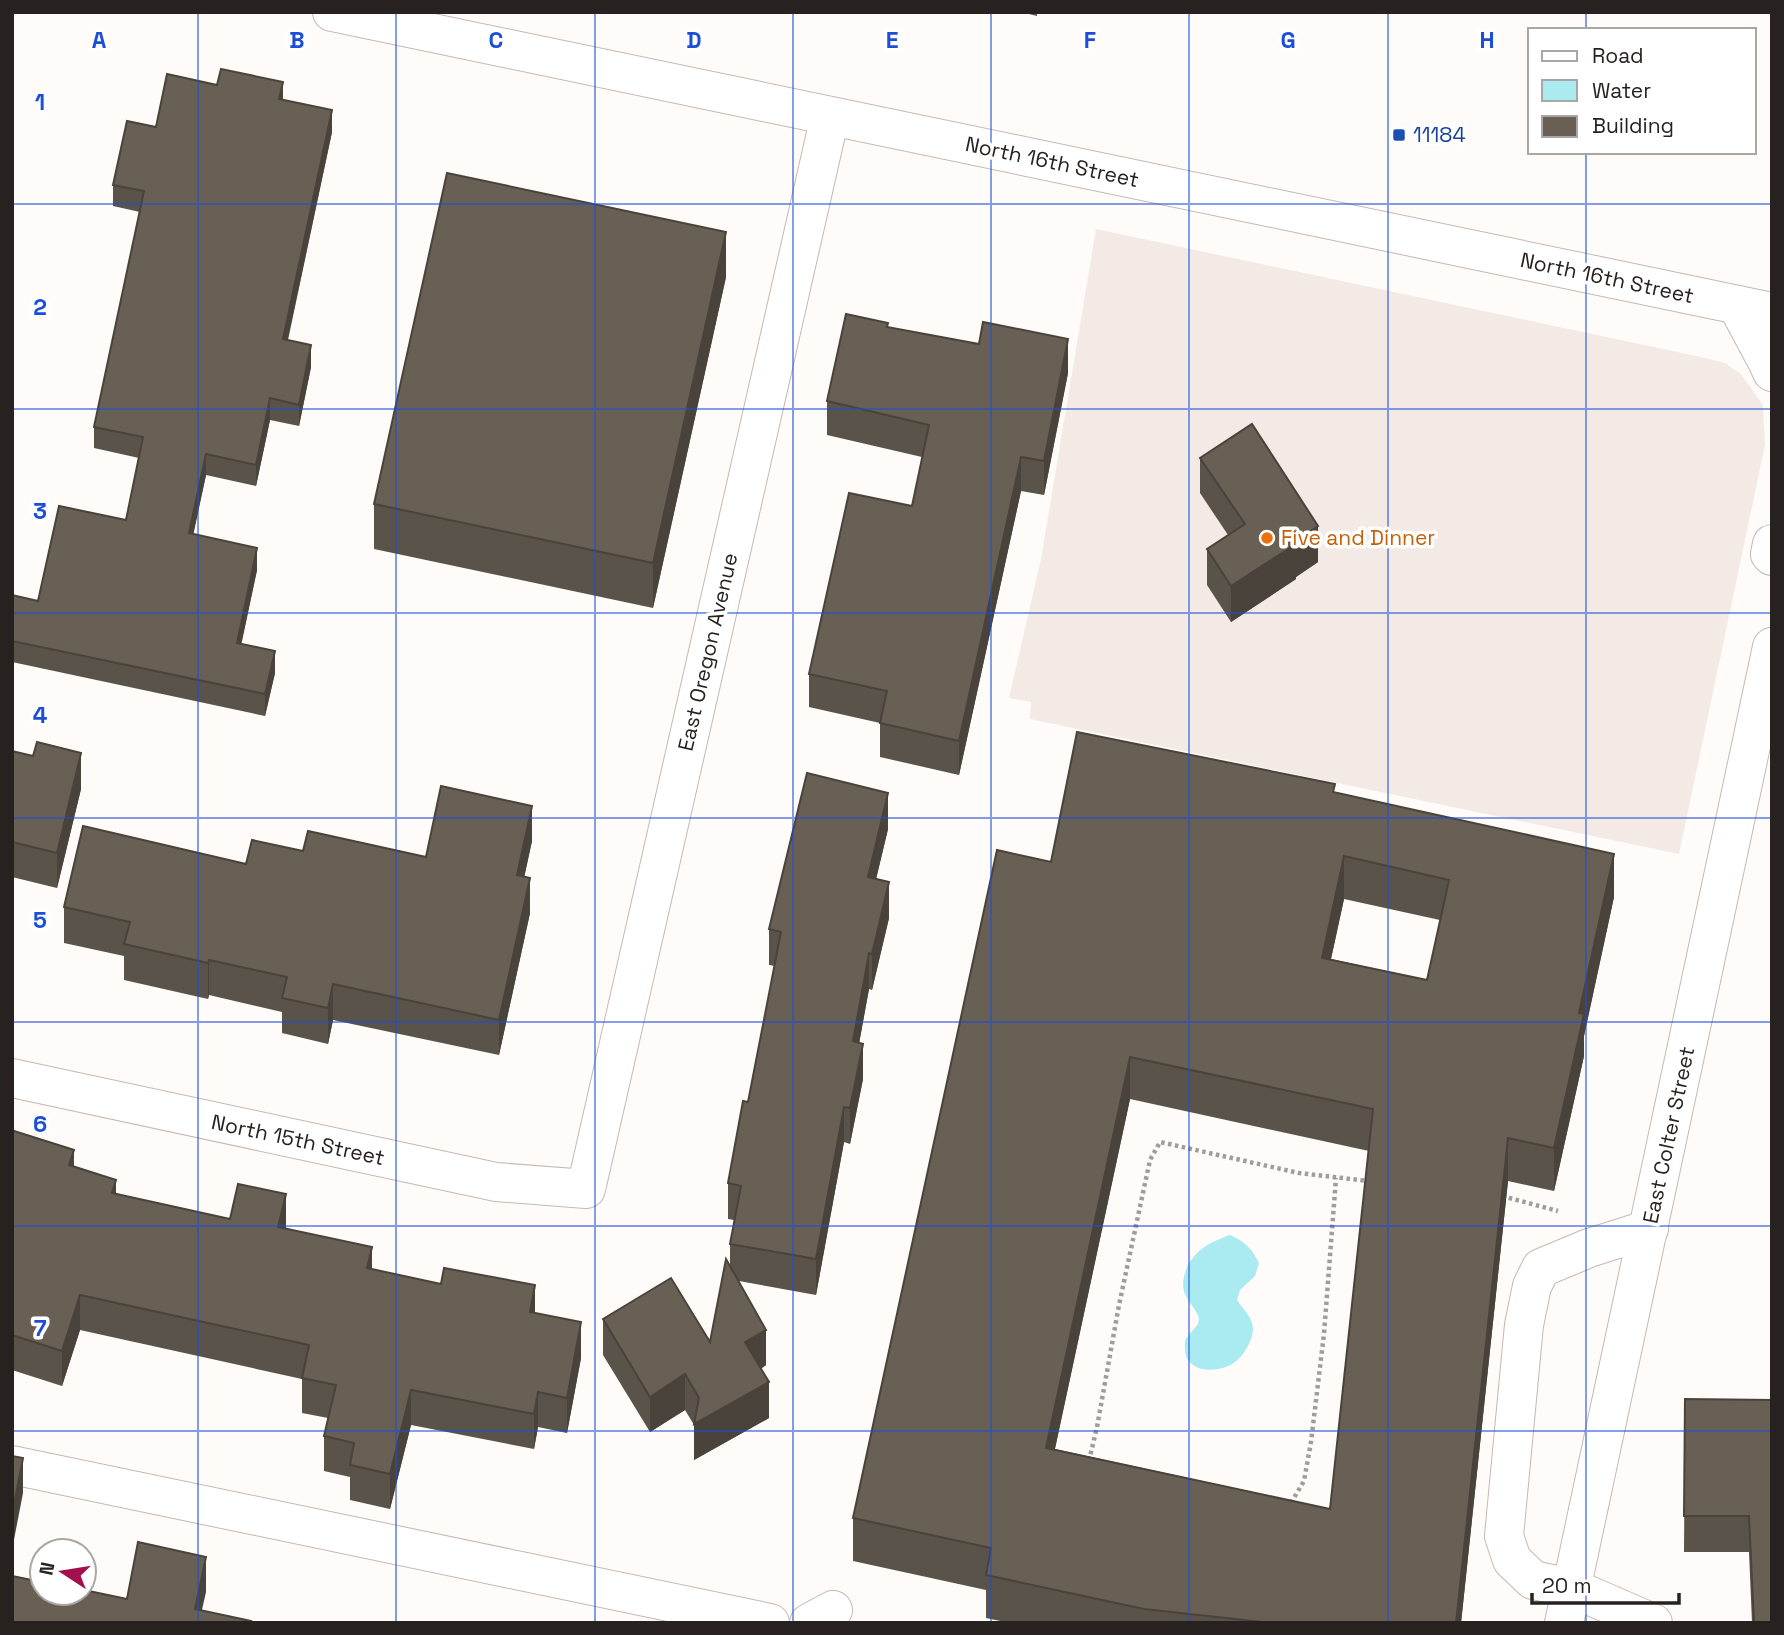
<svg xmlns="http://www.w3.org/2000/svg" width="1784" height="1635" font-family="'Space Grotesk',sans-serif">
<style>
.built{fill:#f3eae6}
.water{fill:#a9ebf0}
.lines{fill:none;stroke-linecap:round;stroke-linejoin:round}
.minor-casing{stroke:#c7b8b1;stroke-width:40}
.major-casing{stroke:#c7b8b1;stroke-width:40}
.path{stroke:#a09c9a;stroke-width:4.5;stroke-dasharray:3.5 3.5;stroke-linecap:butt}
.minor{stroke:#fff;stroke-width:38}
.major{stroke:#fff;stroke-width:38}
.wall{fill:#5a5349;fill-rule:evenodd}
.shaded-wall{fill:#4a433c}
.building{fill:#696055;stroke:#4a433c;stroke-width:2;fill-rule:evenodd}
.grid{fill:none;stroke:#1d4ed8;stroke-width:2;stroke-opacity:0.55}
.transit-dot{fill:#1a4fb4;stroke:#fff;stroke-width:2.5}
.food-dot{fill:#e8710a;stroke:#fff;stroke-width:2.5}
.labels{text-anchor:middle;stroke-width:7;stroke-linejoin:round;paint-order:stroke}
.transit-label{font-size:21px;fill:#164399;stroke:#fff;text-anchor:start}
.street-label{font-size:21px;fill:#27221f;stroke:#fff}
.food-label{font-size:21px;fill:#c56008;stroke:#fff;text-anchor:start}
.grid-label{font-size:23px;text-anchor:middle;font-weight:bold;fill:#1d4ed8;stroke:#fff;stroke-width:7;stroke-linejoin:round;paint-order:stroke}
</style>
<rect width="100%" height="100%" fill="#fefbf9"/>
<polygon class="built" points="1096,229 1701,357 1725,363 1741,374 1763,405 1765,445 1679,854 1030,719 1031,702 1009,698 1041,559"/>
<path class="water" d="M1230,1235c15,7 21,12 29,28l-4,13 -15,14 -3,10c6,9 16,18 16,29 0,10 -9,27 -18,33 -12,9 -36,12 -46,-1 -5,-6 -4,-14 -4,-21l13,-16 1,-6c-3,-9 -10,-15 -14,-24 -3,-6 -2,-15 0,-21 7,-22 25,-31 45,-38z"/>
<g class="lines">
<defs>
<g id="minor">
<polyline points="1737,305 1767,361 1772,372"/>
<polyline points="1772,544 1770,554 1772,556"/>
<polyline points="12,1078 496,1182 586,1189 830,116"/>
<polyline points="1649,1229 1589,1248 1541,1268 1532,1286 1524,1325 1504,1536 1512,1560 1533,1580 1572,1588 1653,1623"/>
<polyline points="12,1465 770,1623"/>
<polyline points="809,1623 833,1610"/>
<polyline points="1564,1623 1772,647"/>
</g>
<polyline id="major" points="332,12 1772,312"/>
</defs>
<use href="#minor" class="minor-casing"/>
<use href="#major" class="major-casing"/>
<g class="path">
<polyline points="1502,1196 1558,1211"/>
<polyline points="1089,1461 1097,1427 1119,1305 1150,1160 1160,1142 1299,1173 1368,1181"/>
<polyline points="1291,1503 1304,1481 1311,1442 1324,1334 1336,1178"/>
</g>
<use href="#minor" class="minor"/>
<use href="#major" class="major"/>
</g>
<g class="wall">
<polygon points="1021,12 1037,12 1037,16"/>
<polygon points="283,100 332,132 288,340 311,367 299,426 270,420 256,486 206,475 193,534 257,570 241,644 275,673 265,716 12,662 12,595 38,601 126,520 139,458 94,448 94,427 140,212 113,206 113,185 156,127"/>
<polygon points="726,277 653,608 374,549 374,504"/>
<polygon points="888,327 1068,373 1044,495 1021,491 959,775 880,757 880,723 809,707 809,674 912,506 922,457 827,435 827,401"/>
<polygon points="1200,458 1318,562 1296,577 1296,579 1231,622 1207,585 1207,549 1228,535 1200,493"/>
<polygon points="12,751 81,789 57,888 12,877"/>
<path d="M1335,792l279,105 -30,139v20l-30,135 -46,-10 -47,442h-451l-24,-5v-28l-133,-29v-43l198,-656zM1344,899l96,21 -13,60 -96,-21zM1130,1099l239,52 -39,358 -275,-60z"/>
<polygon points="888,829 876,879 889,918 872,990 869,989 859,1043 863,1079 850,1144 844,1142 816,1295 739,1281 766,1365 761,1369 769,1418 694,1460 694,1425 685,1410 650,1432 603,1355 603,1319 710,1342 730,1265 730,1244 734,1220 728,1219 728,1183 748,1102 775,966 769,965 769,929"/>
<polygon points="532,841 524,877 530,913 499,1055 333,1020 328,1044 282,1033 282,1012 209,995 208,999 124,980 124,956 64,943 64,907 303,851 426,857"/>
<polygon points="12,1135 74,1166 116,1194 230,1219 286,1228 372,1269 535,1313 581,1358 567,1433 538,1427 534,1449 411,1425 390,1509 350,1500 350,1477 324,1471 324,1436 328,1418 302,1413 302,1379 80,1330 62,1386 12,1370"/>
<polygon points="1685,1399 1772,1400 1772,1623 1752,1623 1749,1552 1684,1552"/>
</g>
<g class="shaded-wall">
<polygon points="283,82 283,104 279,99"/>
<polygon points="332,110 332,132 283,361 283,339"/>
<polygon points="726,232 726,277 653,608 653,563"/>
<polygon points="1068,339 1068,373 1044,495 1044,461"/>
<polygon points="311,345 311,367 299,426 299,405"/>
<polygon points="270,398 270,420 256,486 256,465"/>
<polygon points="206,454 206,475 189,555 189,533"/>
<polygon points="1021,457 1021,491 959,775 959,741"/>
<polygon points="1318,526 1318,562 1296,577 1296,579 1231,622 1231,586"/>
<polygon points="257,548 257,570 237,665 237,643"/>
<polygon points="275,651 275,673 265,716 265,694"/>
<polygon points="81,753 81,789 57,888 57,853"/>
<polygon points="888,793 888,829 868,913 868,877"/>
<polygon points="532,806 532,841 517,911 517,875"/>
<polygon points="1614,854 1614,897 1584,1036 1584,1056 1554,1191 1554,1148 1579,1013"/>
<polygon points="1344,856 1344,899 1322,1000 1322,958"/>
<polygon points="530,878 530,913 499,1055 499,1020"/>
<polygon points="889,882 889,918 872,990 872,954"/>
<polygon points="869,953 869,989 853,1077 853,1041"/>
<polygon points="209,960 209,995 208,999 208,963"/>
<polygon points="333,984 333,1020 328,1044 328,1008"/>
<polygon points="863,1044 863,1079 850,1144 850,1108"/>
<polygon points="1130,1057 1130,1099 1046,1490 1046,1448"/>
<polygon points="844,1107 844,1142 816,1295 816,1259"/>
<polygon points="1508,1138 1508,1181 1461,1623 1456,1623"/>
<polygon points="74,1150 74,1185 69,1165"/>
<polygon points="116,1180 116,1215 112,1193"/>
<polygon points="286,1194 286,1229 278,1227"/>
<polygon points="372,1247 372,1282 367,1268"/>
<polygon points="535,1285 535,1320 530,1312"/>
<polygon points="80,1295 80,1330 62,1386 62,1351"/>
<polygon points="581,1322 581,1358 567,1433 567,1398"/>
<polygon points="766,1330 766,1365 745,1378 745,1342"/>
<polygon points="685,1374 685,1410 650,1432 650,1397"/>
<polygon points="769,1382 769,1418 694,1460 694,1424"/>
<polygon points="411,1390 411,1425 390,1509 390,1474"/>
<polygon points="538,1392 538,1427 534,1449 534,1414"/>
<polygon points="23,1458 23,1493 12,1550 12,1515"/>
<polygon points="206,1557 206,1592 199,1623 195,1609"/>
</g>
<g class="building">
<polygon points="221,69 283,82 279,99 332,110 283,339 311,345 299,405 270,398 256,465 206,454 189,533 257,548 237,643 275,651 265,694 12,641 12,595 38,601 59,506 126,520 143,437 94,427 144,191 113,185 127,121 156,127 167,74 217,85"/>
<polygon points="447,173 726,232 653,563 374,504"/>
<polygon points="846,314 888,323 887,327 979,344 983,322 1068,339 1044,461 1021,457 959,741 880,723 887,691 809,674 849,493 912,506 929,425 827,401"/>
<polygon points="1252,424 1318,526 1295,542 1296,544 1231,586 1207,549 1245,524 1200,458"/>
<path d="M1077,732l258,52 -2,8 281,62 -35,159 5,1 -30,134 -46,-10 -52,485h-184l-128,-14 -158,-34 5,-27 -138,-30 144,-668 54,12zM1344,856l105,24 -22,100 -105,-22zM1130,1057l243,52 -43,400 -284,-61z"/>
<polygon points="37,742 81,753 57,853 12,842 12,751 33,756"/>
<polygon points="807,773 888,793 868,877 889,882 872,954 869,953 853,1041 863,1044 850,1108 844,1107 816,1259 730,1244 741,1186 728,1183 743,1101 748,1102 781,932 769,929"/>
<polygon points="441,786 532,806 517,875 530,878 499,1020 333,984 328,1008 282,998 287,977 209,960 208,963 124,944 130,922 64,907 83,826 246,864 252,840 303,851 308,831 426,857"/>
<polygon points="14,1131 74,1150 69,1165 116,1180 112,1193 230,1219 238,1184 286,1194 278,1227 372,1247 367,1268 441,1284 444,1268 535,1285 530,1312 581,1322 567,1398 538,1392 534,1414 411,1390 390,1474 350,1465 354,1443 324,1436 336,1385 302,1378 309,1345 80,1295 62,1351 12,1335 12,1135"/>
<polygon points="726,1259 766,1330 745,1342 769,1382 694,1424 699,1398 685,1374 650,1397 603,1319 671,1278 710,1342"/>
<polygon points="1685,1399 1772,1400 1772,1623 1754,1623 1749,1516 1684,1516"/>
<polygon points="12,1456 23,1458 12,1515"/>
<polygon points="138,1542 206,1557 195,1609 251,1621 250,1623 12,1623 12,1576 42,1582 42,1593 84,1593 84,1590 127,1599"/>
</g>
<path class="grid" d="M198,12v1611M396,12v1611M595,12v1611M793,12v1611M991,12v1611M1189,12v1611M1388,12v1611M1586,12v18M1586,152v1471M12,204h1760M12,409h1760M12,613h1760M12,818h1760M12,1022h1760M12,1226h1760M12,1431h1760"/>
<rect class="transit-dot" x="1392" y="128" width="14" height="14" rx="3.5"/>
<circle class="food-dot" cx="1267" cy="538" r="7"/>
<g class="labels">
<g class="transit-label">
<text x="1413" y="142">11184</text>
</g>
<g class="street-label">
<text transform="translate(1052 162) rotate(12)" y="7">North 16th Street</text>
<text transform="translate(1607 278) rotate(12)" y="7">North 16th Street</text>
<text transform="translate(708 652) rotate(-77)" y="7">East Oregon Avenue</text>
<text transform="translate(1669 1135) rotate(-78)" y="7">East Colter Street</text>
<text transform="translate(298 1140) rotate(12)" y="7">North 15th Street</text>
</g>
<g class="food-label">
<text x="1281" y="545">Five and Dinner</text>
</g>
</g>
<g class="grid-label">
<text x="99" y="48">A</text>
<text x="297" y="48">B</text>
<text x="496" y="48">C</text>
<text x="694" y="48">D</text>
<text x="892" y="48">E</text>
<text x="1090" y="48">F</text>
<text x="1288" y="48">G</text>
<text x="1487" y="48">H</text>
<text x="40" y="110">1</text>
<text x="40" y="315">2</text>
<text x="40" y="519">3</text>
<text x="40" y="723">4</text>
<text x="40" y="928">5</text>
<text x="40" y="1132">6</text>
<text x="40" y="1336">7</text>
</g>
<rect width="1784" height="1635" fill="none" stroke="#27221f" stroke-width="28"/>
<rect x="1528" y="28" width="228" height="126" fill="#ffffff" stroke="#a9a7a5" stroke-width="2"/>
<rect x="1542" y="51" width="35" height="10" fill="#ffffff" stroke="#a9a7a5" stroke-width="2"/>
<text x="1592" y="63" font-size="21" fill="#27221f">Road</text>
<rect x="1542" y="80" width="35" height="21" fill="#a9ebf0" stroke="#a9a7a5" stroke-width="2"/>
<text x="1592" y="98" font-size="21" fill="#27221f">Water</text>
<rect x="1542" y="116" width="35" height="21" fill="#696055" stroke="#a9a7a5" stroke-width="2"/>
<text x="1592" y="133" font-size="21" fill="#27221f">Building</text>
<g transform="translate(63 1572) rotate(282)"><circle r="33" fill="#ffffff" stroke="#a9a7a5" stroke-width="2"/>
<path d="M0-5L12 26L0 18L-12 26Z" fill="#a40f4d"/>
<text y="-10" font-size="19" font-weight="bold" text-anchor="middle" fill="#27221f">N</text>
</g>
<path d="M1532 1593v10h147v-10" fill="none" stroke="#27221f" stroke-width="3.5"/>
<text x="1542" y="1593" font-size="21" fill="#27221f" stroke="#ffffff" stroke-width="5" paint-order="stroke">20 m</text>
</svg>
